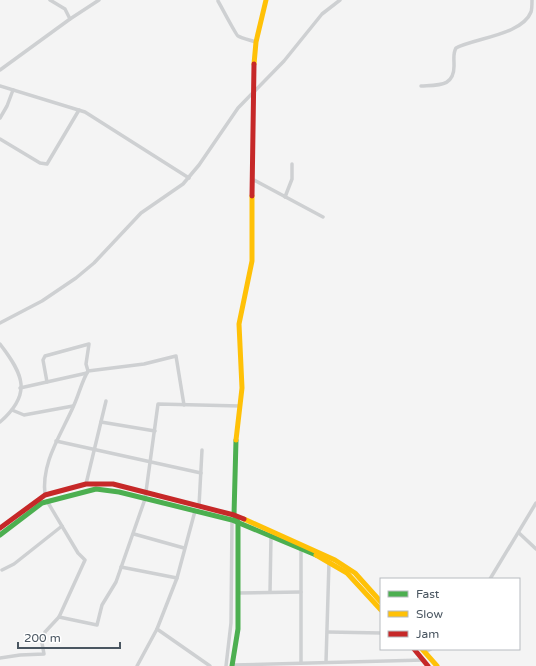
<svg xmlns="http://www.w3.org/2000/svg" width="536" height="666" font-family="'Varela Round',sans-serif">
<style>
.lines{fill:none;stroke-linecap:round;stroke-linejoin:round}
.street{stroke:#ced0d2;stroke-width:3.5}
.fast{stroke:#4caf50;stroke-width:5}
.slow{stroke:#ffc107;stroke-width:5}
.jam{stroke:#c62828;stroke-width:5}
</style>
<rect width="100%" height="100%" fill="#f4f4f4"/>
<g class="lines">
<g class="street">
<polyline points="50,0 65,9 70,19"/>
<path d="M218,1c3,5 18,34 20,35 5,3 13,4 18,6"/>
<polyline points="0,70 70,19 99,0"/>
<polyline points="0,86 85,112 189,178"/>
<path d="M421,86c18,-1 34,1 33,-22 0,-6 -1,-11 2,-16 19,-10 66,-13 75,-36 1,-3 1,-8 1,-12"/>
<polyline points="0,118 7,106 13,90"/>
<polyline points="0,139 40,163 47,164 79,110"/>
<polyline points="252,179 323,217"/>
<polyline points="285,197 292,179 292,164"/>
<polyline points="0,323 42,301 76,278 94,263 141,213 183,184 199,165 238,108 284,61 322,14 340,0"/>
<path d="M0,344c24,31 32,50 0,78"/>
<polyline points="47,382 43,360 45,356 89,344 86,364 88,371"/>
<polyline points="20,388 87,373"/>
<polyline points="12,410 24,415 73,406"/>
<polyline points="101,422 155,431"/>
<polyline points="56,441 201,473"/>
<polyline points="86,484 106,401"/>
<path d="M45,495c-4,-33 16,-60 29,-90 5,-11 8,-24 14,-34l56,-7 32,-8 8,49"/>
<polyline points="199,506 202,450"/>
<polyline points="519,533 536,549"/>
<polyline points="134,534 184,548"/>
<polyline points="121,567 177,578"/>
<polyline points="2,570 14,564 62,526"/>
<polyline points="490,579 536,503"/>
<polyline points="270,592 271,536"/>
<polyline points="238,593 301,592"/>
<polyline points="59,617 97,625 102,605 116,582 145,499 158,404 240,406"/>
<polyline points="157,629 210,666"/>
<polyline points="328,632 381,633"/>
<polyline points="425,652 431,649"/>
<polyline points="0,658 20,655 44,654 42,643 45,632 59,617 85,560 78,553 47,501"/>
<polyline points="326,662 329,562"/>
<polyline points="301,663 301,549"/>
<polyline points="233,665 424,660"/>
<polyline points="137,666 157,629 177,578 195,511"/>
<polyline points="226,666 231,623 232,520"/>
</g>
<g class="fast">
<polyline points="0,535 42,503 96,489 119,492 232,520 316,555"/>
<polyline points="232,666 238,629 238,522 234,515 236,440"/>
</g>
<g class="slow">
<polyline points="254,64 256,42 266,0"/>
<polyline points="236,440 242,388 239,324 252,261 252,196"/>
<polyline points="244,519 335,560 355,573 381,602"/>
<polyline points="316,555 347,573 381,610"/>
<polyline points="422,649 437,666"/>
</g>
<g class="jam">
<polyline points="252,196 254,64"/>
<polyline points="0,528 45,495 86,484 113,484 234,515 244,519"/>
<polyline points="414,649 428,666"/>
</g>
</g>
<rect x="380" y="578" width="140" height="72" fill="#ffffff" stroke="#b7bbc0"/>
<rect x="388" y="591" width="20" height="6" fill="#4caf50" stroke="#b7bbc0"/>
<text x="416" y="598" font-size="12" fill="#4a5661">Fast</text>
<rect x="388" y="611" width="20" height="6" fill="#ffc107" stroke="#b7bbc0"/>
<text x="416" y="618" font-size="12" fill="#4a5661">Slow</text>
<rect x="388" y="631" width="20" height="6" fill="#c62828" stroke="#b7bbc0"/>
<text x="416" y="638" font-size="12" fill="#4a5661">Jam</text>
<path d="M18 642v6h102v-6" fill="none" stroke="#4a5661" stroke-width="2"/>
<text x="24" y="642" font-size="12" fill="#4a5661" stroke="#ffffff" stroke-width="3" paint-order="stroke">200 m</text>
</svg>
